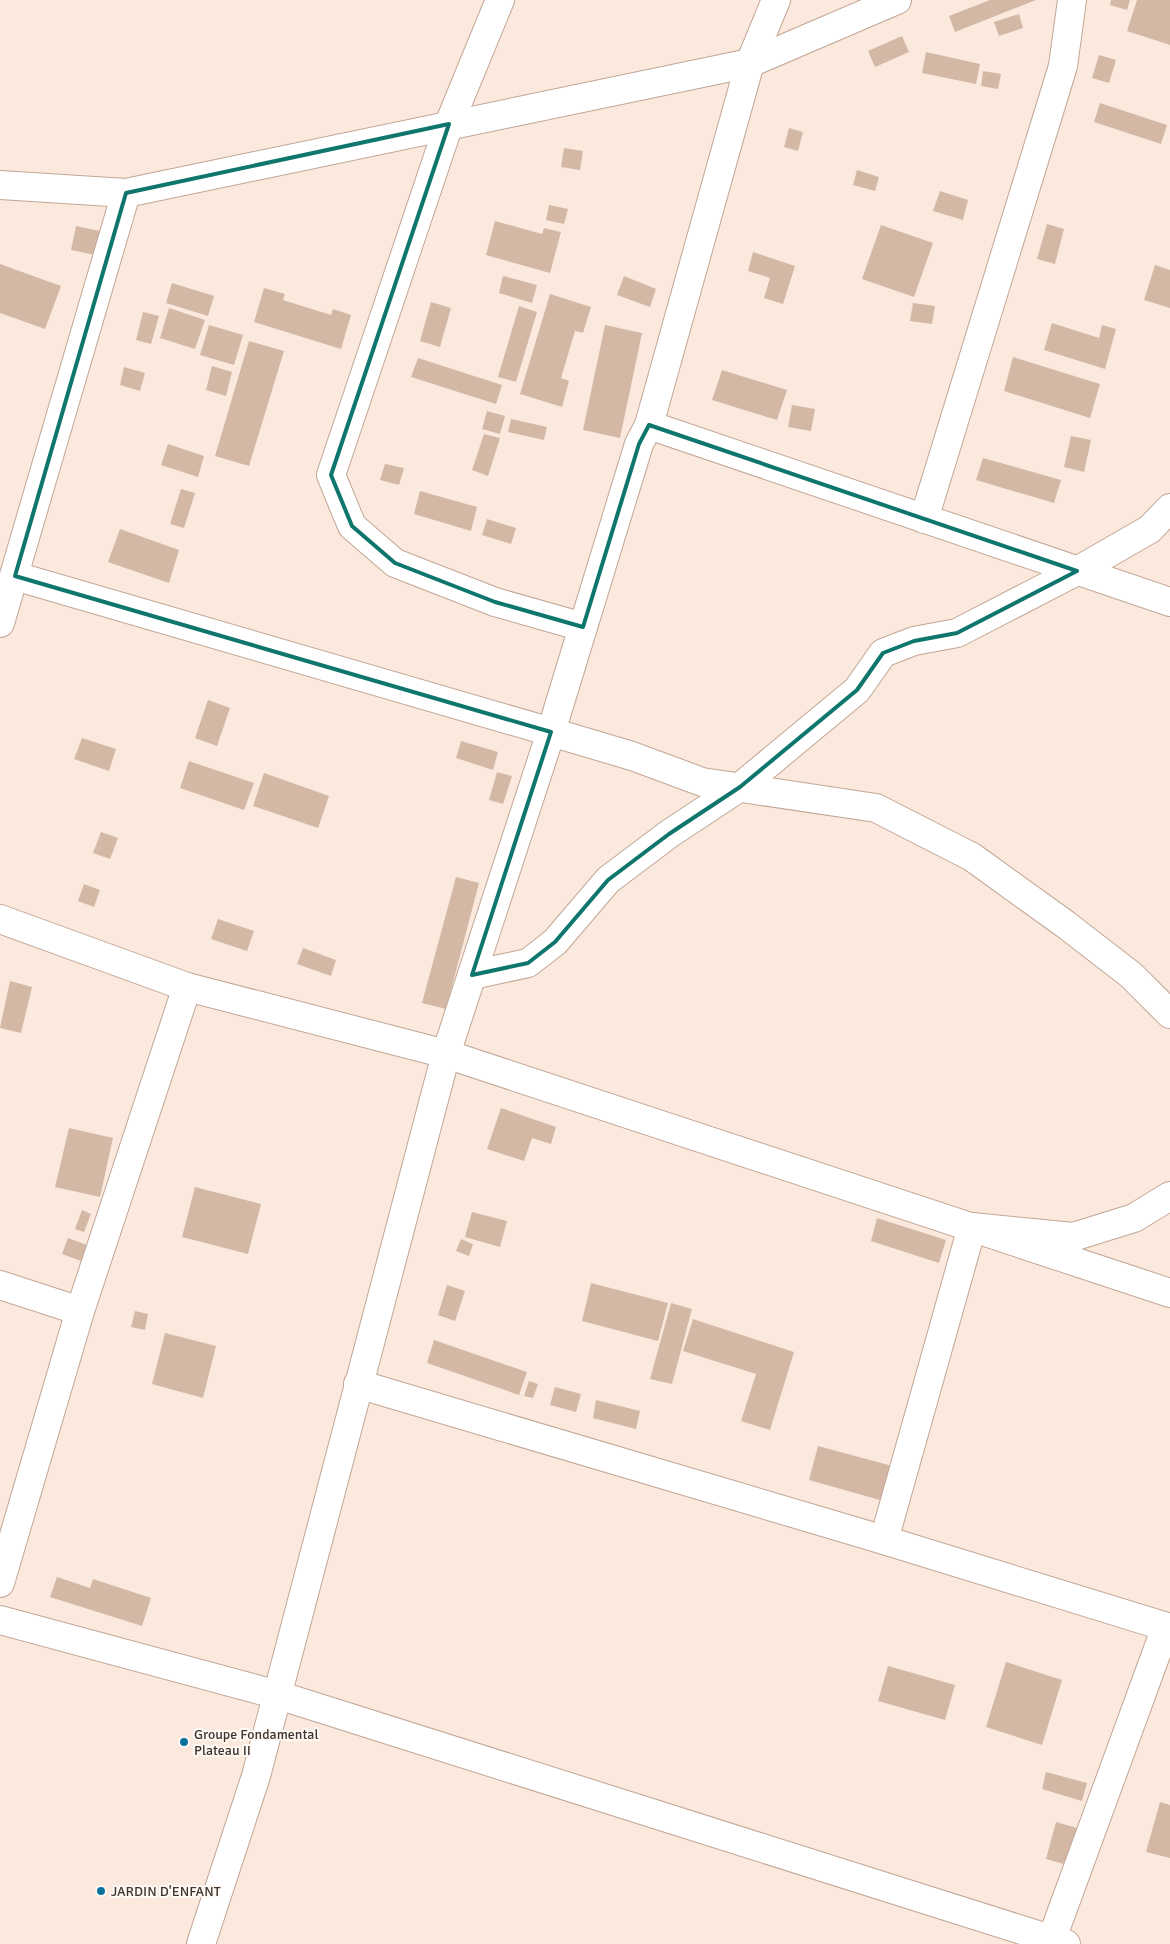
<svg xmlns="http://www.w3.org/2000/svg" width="1170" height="1944" font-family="Signika,sans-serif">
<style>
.building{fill:#d3b8a6}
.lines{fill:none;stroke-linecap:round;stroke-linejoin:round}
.street-casing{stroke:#c2a695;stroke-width:30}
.street{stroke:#fff;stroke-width:28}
.marked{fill:none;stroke:#0f766e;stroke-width:4;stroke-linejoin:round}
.poi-dot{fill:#0a749f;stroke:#fff9f5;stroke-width:2}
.labels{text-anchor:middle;stroke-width:4;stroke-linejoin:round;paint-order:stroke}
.poi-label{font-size:14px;fill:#40352e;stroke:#fff9f5;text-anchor:start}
</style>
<rect width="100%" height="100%" fill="#fbe9de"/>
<g class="building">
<polygon points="990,0 1036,0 955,32 949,16"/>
<polygon points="1111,0 1130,0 1127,10 1110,5"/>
<polygon points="1137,0 1170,0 1170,45 1127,31"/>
<polygon points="1019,14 1023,28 999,36 994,22"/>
<polygon points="902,36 909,52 875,67 868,51"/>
<polygon points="926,52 980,64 976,84 922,73"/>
<polygon points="1099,55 1116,60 1109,83 1092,78"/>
<polygon points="983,71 1001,74 998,89 981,86"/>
<polygon points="1100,103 1167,125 1161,144 1094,122"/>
<polygon points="789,128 803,132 798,151 784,147"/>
<polygon points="564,148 583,151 580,170 561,167"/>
<polygon points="857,170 879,177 875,191 853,185"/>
<polygon points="940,191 968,200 963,220 933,211"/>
<polygon points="549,205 568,209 564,224 546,220"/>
<polygon points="495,221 542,234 544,228 561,232 550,273 486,255"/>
<polygon points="1047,224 1064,229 1055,264 1037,259"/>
<polygon points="881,225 933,243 914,297 862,279"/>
<polygon points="76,226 100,231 95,255 71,250"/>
<polygon points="753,252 795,266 783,304 764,298 770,278 748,271"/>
<polygon points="0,264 61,286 45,329 0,313"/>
<polygon points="1155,265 1170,270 1170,308 1144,300"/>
<polygon points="503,276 537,285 532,303 499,293"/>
<polygon points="624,276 656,289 650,307 617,295"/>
<polygon points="172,283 214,296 208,316 166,303"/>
<polygon points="264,288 285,294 283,300 331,315 333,309 351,315 341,349 254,322"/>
<polygon points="550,294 591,307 583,333 575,331 561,378 569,381 562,407 520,394"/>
<polygon points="431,302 451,308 440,347 420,341"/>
<polygon points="913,303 935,306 932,324 910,321"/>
<polygon points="519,306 537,312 516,382 498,377"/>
<polygon points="169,308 205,320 195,349 160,338"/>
<polygon points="143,312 159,316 151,344 136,340"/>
<polygon points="1052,323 1099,338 1102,325 1116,329 1105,369 1044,350"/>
<polygon points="209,325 243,335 234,365 200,355"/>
<polygon points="605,325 642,333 620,438 583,430"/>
<polygon points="249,341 284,351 249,466 215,456"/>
<polygon points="1013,357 1100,384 1090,418 1004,391"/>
<polygon points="418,358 502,385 496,404 411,377"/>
<polygon points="212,366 232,372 226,396 206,390"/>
<polygon points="124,367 145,373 140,391 120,385"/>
<polygon points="722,370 787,390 777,420 712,400"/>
<polygon points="792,405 815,409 811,431 788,427"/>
<polygon points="487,411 505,416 500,434 482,429"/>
<polygon points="511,419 547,427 544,440 508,432"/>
<polygon points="484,434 500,438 488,476 472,470"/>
<polygon points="1071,436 1091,440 1084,472 1064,467"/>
<polygon points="168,444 204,456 198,477 161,465"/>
<polygon points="983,458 1061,480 1054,503 976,480"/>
<polygon points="385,464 404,468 399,485 380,480"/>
<polygon points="181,489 195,493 184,528 170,524"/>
<polygon points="420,491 477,507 471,531 414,514"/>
<polygon points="487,519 516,528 511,544 482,535"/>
<polygon points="120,529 179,550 169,583 108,562"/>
<polygon points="208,700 230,708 217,746 195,738"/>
<polygon points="82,738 116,749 109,771 74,759"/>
<polygon points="461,741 498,752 493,770 456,758"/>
<polygon points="189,761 254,783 244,810 180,788"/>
<polygon points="497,772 512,776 503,804 489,800"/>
<polygon points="264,773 329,796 318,828 253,806"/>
<polygon points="101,832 118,838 110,859 93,853"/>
<polygon points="456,877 479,883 446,1009 422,1003"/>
<polygon points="84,884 100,890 94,907 78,901"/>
<polygon points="218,919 254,931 247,951 211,939"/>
<polygon points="303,948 336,960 331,976 297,964"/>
<polygon points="10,981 32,987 21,1033 0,1028"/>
<polygon points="501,1108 556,1127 551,1144 532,1138 524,1161 487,1149"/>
<polygon points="69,1128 113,1138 100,1197 55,1187"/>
<polygon points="195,1187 261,1204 248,1254 182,1237"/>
<polygon points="82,1210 91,1214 84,1232 75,1229"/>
<polygon points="472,1212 507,1221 500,1247 465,1237"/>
<polygon points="877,1218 946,1240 939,1263 871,1241"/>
<polygon points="68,1238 87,1245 81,1261 62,1254"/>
<polygon points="461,1239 473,1244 469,1256 456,1251"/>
<polygon points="591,1283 668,1303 658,1341 582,1321"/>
<polygon points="447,1285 465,1291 455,1321 438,1315"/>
<polygon points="671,1303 692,1309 672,1384 650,1379"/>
<polygon points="135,1311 148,1314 145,1330 131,1327"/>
<polygon points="693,1319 794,1352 770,1430 741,1421 756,1374 683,1351"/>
<polygon points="165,1333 216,1346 203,1398 152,1384"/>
<polygon points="434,1340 527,1372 519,1395 427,1363"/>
<polygon points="529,1381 538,1384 533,1398 524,1396"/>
<polygon points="555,1387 581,1394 576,1412 550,1405"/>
<polygon points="596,1400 640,1411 636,1429 593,1418"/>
<polygon points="818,1446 896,1467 887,1502 809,1480"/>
<polygon points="57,1577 90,1588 93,1579 151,1598 142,1626 50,1597"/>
<polygon points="1006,1662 1062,1680 1042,1745 986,1727"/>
<polygon points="888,1666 955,1685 945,1720 878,1701"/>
<polygon points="1046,1772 1087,1783 1082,1801 1042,1789"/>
<polygon points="1160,1802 1170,1805 1170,1858 1146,1852"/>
<polygon points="1056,1822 1077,1828 1067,1865 1046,1859"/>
</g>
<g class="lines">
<defs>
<g id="street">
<polyline points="500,0 449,124 331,475 352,526 395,563 495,602 583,627"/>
<polyline points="0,185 126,193 750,63 897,0"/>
<polyline points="649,425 1170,602"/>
<polyline points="924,519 1063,66 1072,0"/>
<polyline points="15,576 551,732 632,756 702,782 876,808 972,857 1065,924 1131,975 1170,1014"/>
<polyline points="0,623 126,193"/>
<polyline points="0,919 187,987 446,1054 1170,1293"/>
<polyline points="472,975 528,963 555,942 608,880 669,834 740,787 857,690 883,653 914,641 957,633 1077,571 1150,529 1170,508"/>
<polyline points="0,1285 80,1311"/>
<polyline points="358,1384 884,1540 1170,1628"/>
<polyline points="884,1540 972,1227 1073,1237 1134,1218 1170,1196"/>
<polyline points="0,1583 80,1311 187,987"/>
<polyline points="0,1620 278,1695 1066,1944"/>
<polyline points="201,1944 256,1776 446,1054 551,732 639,444 649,425 750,63 776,0"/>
<polyline points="1050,1944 1166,1627"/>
</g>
</defs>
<use href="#street" class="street-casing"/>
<use href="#street" class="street"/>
</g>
<path class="marked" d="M449,124l-118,351 21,51 43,37 100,39 88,25 56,-183 10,-19 428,146 -120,62 -43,8 -31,12 -26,37 -117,97 -71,47 -61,46 -53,62 -27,21 -56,12 79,-243 -536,-156 111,-383z"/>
<g class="poi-dot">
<circle cx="184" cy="1742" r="5"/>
<circle cx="101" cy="1891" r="5"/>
</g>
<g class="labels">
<g class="poi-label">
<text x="194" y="1739">Groupe Fondamental<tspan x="194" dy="16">Plateau II</tspan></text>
<text x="111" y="1896">JARDIN D'ENFANT</text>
</g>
</g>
</svg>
